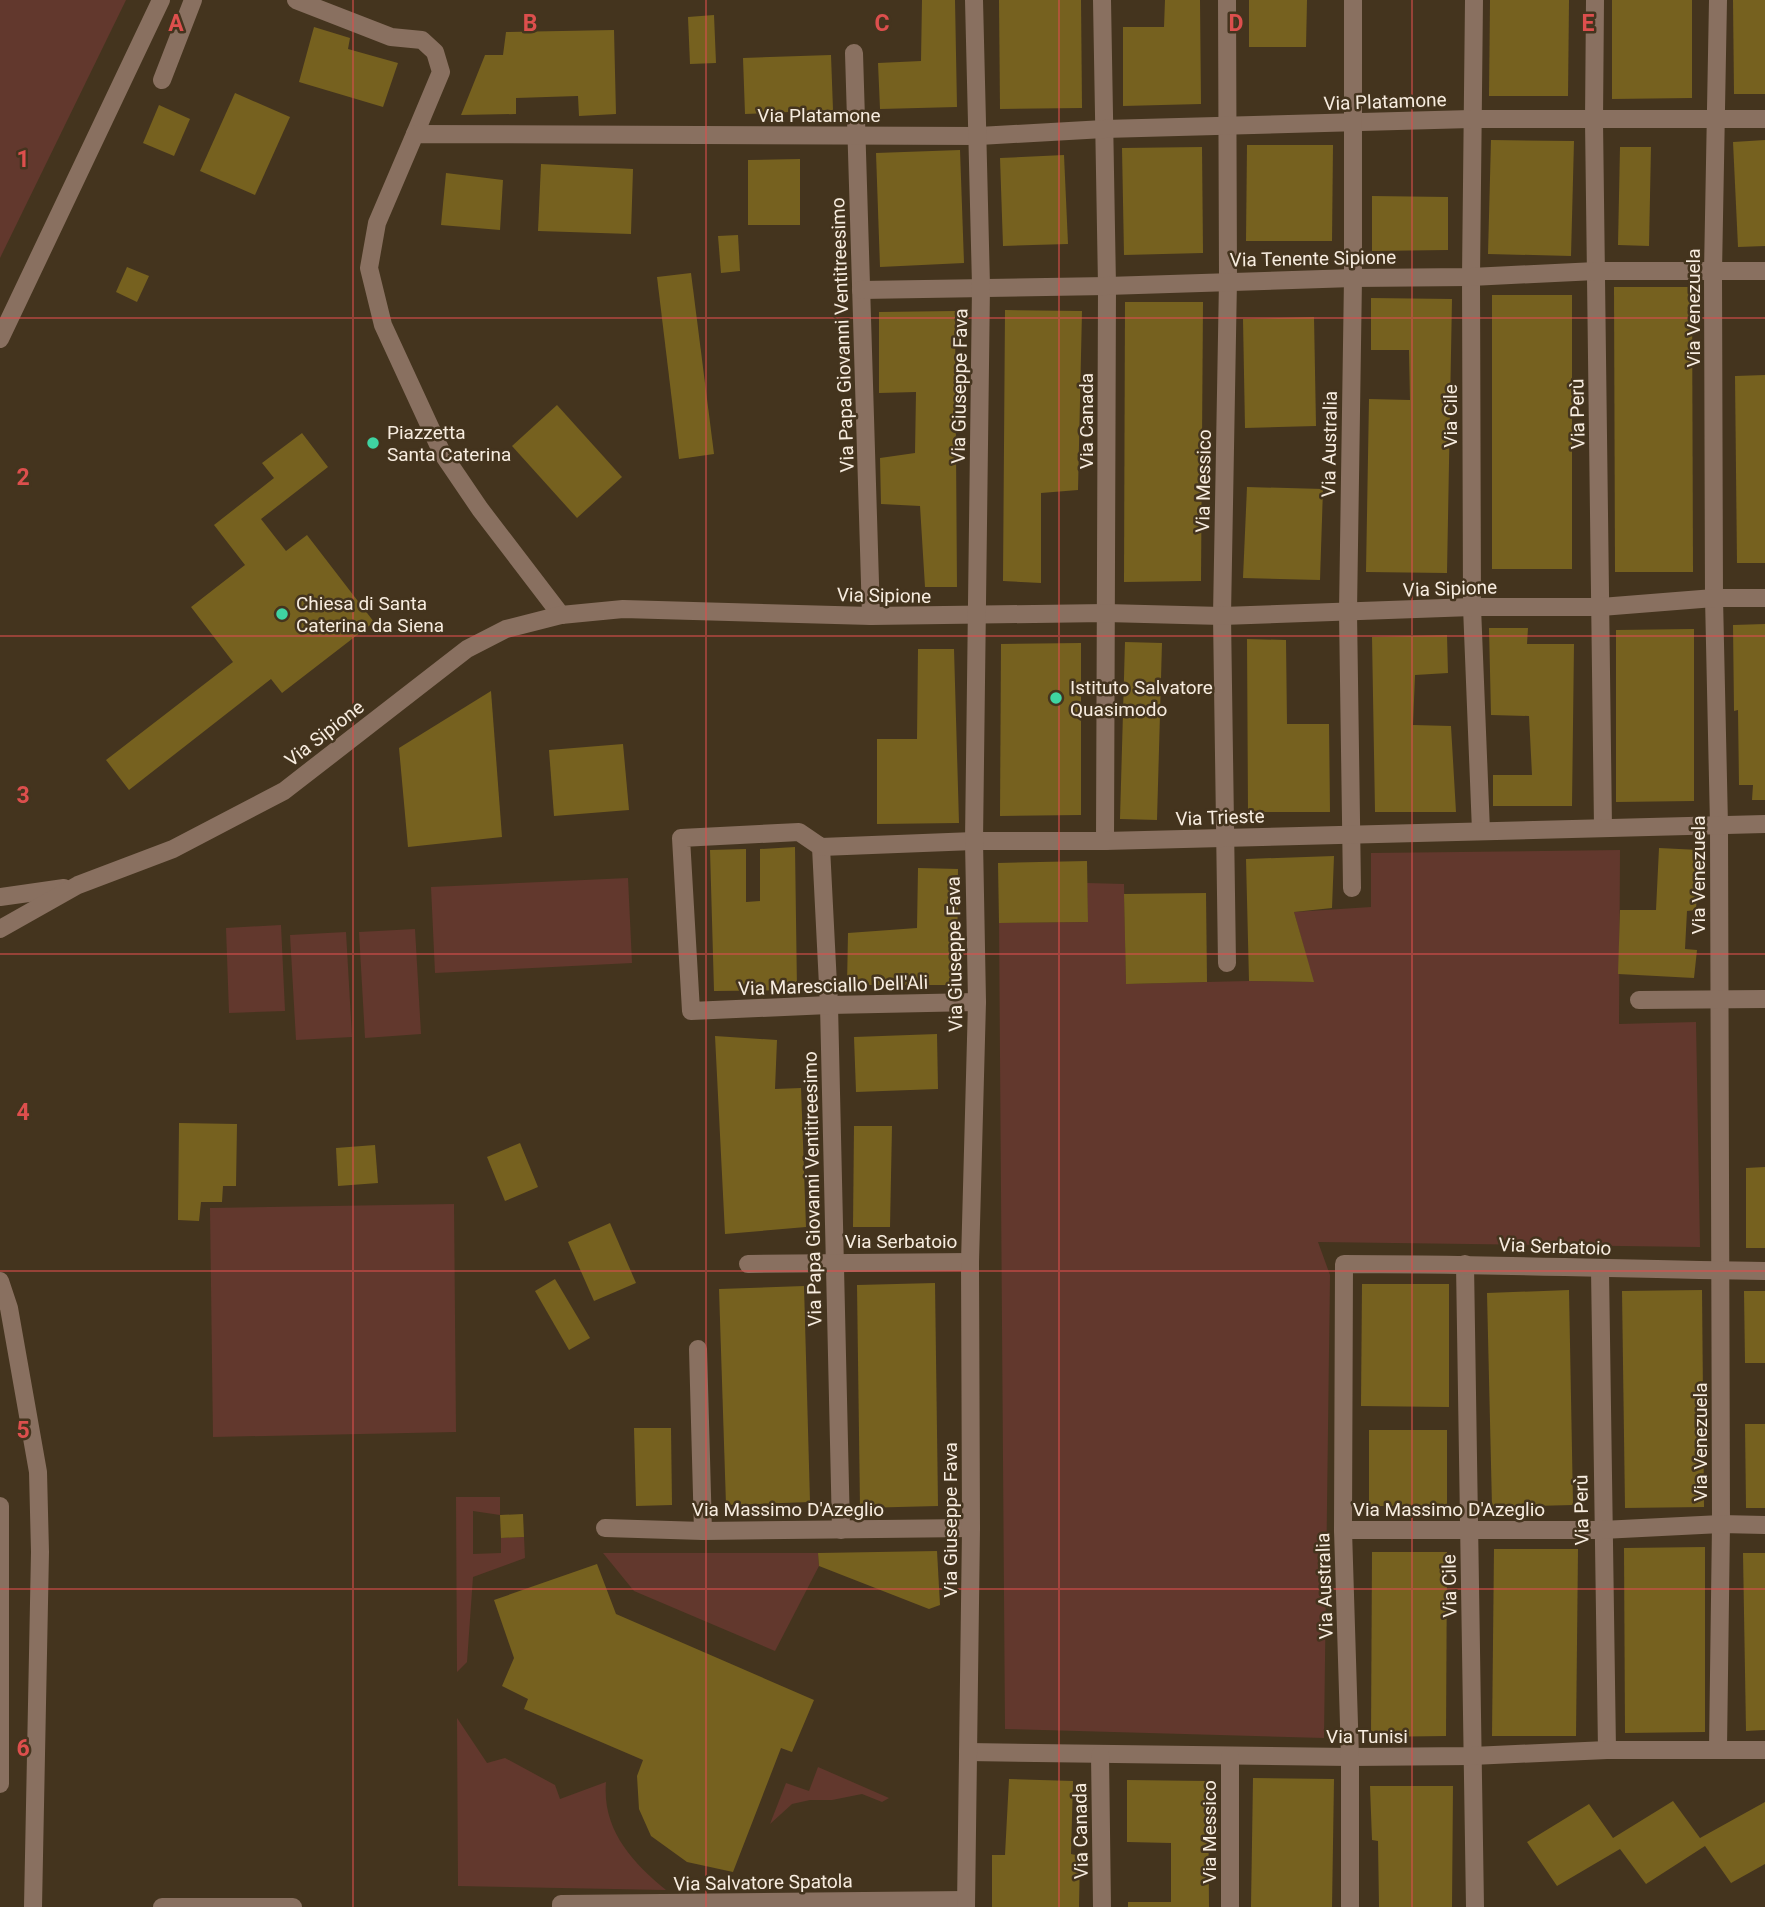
<svg xmlns="http://www.w3.org/2000/svg" width="1765" height="1907" font-family="Roboto,sans-serif">
<style>
.green{fill:#62382d}
.building{fill:#76611f}
.lines{fill:none;stroke-linecap:round;stroke-linejoin:round}
.minor{stroke:#897060;stroke-width:18}
.grid{fill:none;stroke:#dd4f4d;stroke-width:2;stroke-opacity:0.55}
.poi-dot{fill:#3fd4a2;stroke:#44341e;stroke-width:2.5}
.labels{text-anchor:middle;stroke-width:5;stroke-linejoin:round;paint-order:stroke}
.street-label{font-size:19px;fill:#f7ecdf;stroke:#44341e}
.poi-label{font-size:19px;fill:#f7ecdf;stroke:#44341e;text-anchor:start}
.grid-label{font-size:23px;text-anchor:middle;font-weight:bold;fill:#dd4f4d;stroke:#44341e;stroke-width:5;stroke-linejoin:round;paint-order:stroke}
</style>
<rect width="100%" height="100%" fill="#44341e"/>
<g class="green">
<polygon points="0,0 126,0 0,258"/>
<polygon points="1620,850 1619,1024 1696,1022 1700,1247 1318,1242 1330,1275 1324,1738 1005,1729 999,923 1088,922 1087,883 1124,884 1126,984 1248,981 1313,982 1294,912 1371,907 1371,853"/>
<polygon points="628,878 632,963 435,973 431,887"/>
<polygon points="281,925 285,1011 229,1013 226,928"/>
<polygon points="415,929 421,1034 365,1038 359,932"/>
<polygon points="346,932 352,1037 296,1040 290,935"/>
<polygon points="454,1204 456,1432 213,1437 210,1208"/>
<polygon points="456,1497 500,1497 500,1515 473,1511 473,1554 501,1553 501,1538 524,1537 525,1558 473,1577 467,1662 457,1672"/>
<polygon points="603,1553 818,1553 819,1566 775,1651 634,1591"/>
<path d="M457,1718l30,45 18,-5 50,27 5,14 46,-17c-4,48 26,80 60,108l-208,-4z"/>
<polygon points="818,1767 889,1798 882,1802 862,1794 832,1800 810,1800 792,1804 770,1824 786,1783 809,1791"/>
</g>
<g class="building">
<polygon points="922,0 955,0 957,107 880,109 878,63 921,61"/>
<polygon points="999,0 1081,0 1082,108 1000,109"/>
<polygon points="1165,0 1200,0 1201,104 1123,106 1123,27 1164,27"/>
<polygon points="1249,0 1307,0 1306,47 1249,47"/>
<polygon points="1490,0 1569,0 1568,96 1489,96"/>
<polygon points="1612,0 1692,0 1692,98 1612,99"/>
<polygon points="1733,0 1765,0 1765,94 1734,94"/>
<polygon points="714,15 716,63 690,64 688,17"/>
<polygon points="314,27 350,38 348,49 398,63 383,107 299,82"/>
<polygon points="614,30 616,114 579,116 578,96 516,98 516,114 461,115 485,55 503,55 506,32"/>
<polygon points="831,55 833,110 745,114 743,58"/>
<polygon points="235,93 290,117 255,195 200,171"/>
<polygon points="159,105 190,119 174,156 143,143"/>
<polygon points="1491,140 1574,141 1571,256 1488,254"/>
<polygon points="1765,140 1765,246 1738,247 1733,142"/>
<polygon points="1247,145 1333,145 1332,241 1246,241"/>
<polygon points="1202,147 1203,253 1124,255 1122,148"/>
<polygon points="1620,147 1651,147 1649,246 1618,245"/>
<polygon points="960,150 964,263 880,267 876,153"/>
<polygon points="1064,155 1068,244 1003,246 1000,158"/>
<polygon points="800,159 800,225 748,225 748,160"/>
<polygon points="541,164 633,169 631,234 538,231"/>
<polygon points="446,173 503,180 500,230 441,225"/>
<polygon points="1372,196 1448,197 1448,250 1372,251"/>
<polygon points="738,235 740,271 721,273 718,236"/>
<polygon points="127,267 149,276 137,302 116,292"/>
<polygon points="691,273 714,454 679,459 657,277"/>
<polygon points="1614,287 1692,287 1693,572 1615,572"/>
<rect x="1492" y="295" width="80" height="274"/>
<polygon points="1371,298 1452,299 1447,573 1366,572 1369,399 1410,400 1409,350 1371,350"/>
<polygon points="1125,302 1203,302 1201,581 1124,582"/>
<polygon points="1005,310 1082,311 1078,490 1041,493 1041,583 1003,581"/>
<polygon points="955,311 957,587 925,587 920,506 881,504 880,458 915,453 916,392 879,393 879,312"/>
<polygon points="1314,317 1316,426 1245,428 1243,319"/>
<polygon points="1765,375 1765,563 1737,563 1735,376"/>
<polygon points="557,405 622,477 577,518 512,446"/>
<polygon points="302,433 328,467 261,519 286,551 307,535 374,622 282,693 271,679 129,790 106,760 233,662 191,607 245,565 214,525 274,478 262,463"/>
<polygon points="1247,487 1323,489 1320,580 1243,578"/>
<polygon points="1765,624 1765,800 1752,800 1753,785 1739,785 1738,710 1734,711 1733,625"/>
<polygon points="1489,628 1528,628 1527,644 1574,644 1572,806 1493,806 1493,775 1532,775 1529,716 1491,715"/>
<polygon points="1694,629 1694,801 1616,802 1616,630"/>
<polygon points="1447,635 1448,673 1415,675 1413,725 1451,726 1456,812 1375,812 1372,637"/>
<polygon points="1247,639 1286,640 1287,724 1329,724 1330,812 1248,812"/>
<polygon points="1125,642 1162,643 1157,820 1120,819"/>
<polygon points="1081,643 1081,815 1000,816 1001,644"/>
<polygon points="918,649 954,649 959,823 877,824 877,739 917,739"/>
<polygon points="491,691 502,837 408,847 399,748"/>
<polygon points="623,744 629,810 554,816 549,750"/>
<polygon points="795,847 797,990 714,991 710,850 746,849 746,902 760,901 760,849"/>
<polygon points="1659,848 1699,850 1696,910 1687,911 1685,949 1697,950 1694,978 1618,974 1620,910 1656,910"/>
<polygon points="1334,856 1332,908 1294,912 1314,982 1249,981 1246,859"/>
<polygon points="1087,861 1088,922 999,923 998,863"/>
<polygon points="918,868 958,869 957,985 847,985 848,933 917,928"/>
<polygon points="1206,893 1207,982 1126,984 1124,894"/>
<polygon points="937,1034 938,1089 856,1092 854,1037"/>
<polygon points="715,1036 777,1040 775,1089 801,1088 806,1227 725,1234"/>
<polygon points="179,1123 237,1124 236,1186 223,1186 222,1202 201,1202 199,1221 178,1220"/>
<polygon points="854,1126 892,1126 890,1227 853,1227"/>
<polygon points="520,1143 538,1187 505,1201 487,1157"/>
<polygon points="375,1145 378,1183 338,1186 336,1148"/>
<polygon points="1765,1167 1765,1248 1746,1248 1746,1168"/>
<polygon points="610,1223 636,1283 594,1301 568,1242"/>
<polygon points="555,1279 590,1338 569,1350 535,1291"/>
<polygon points="935,1283 938,1506 860,1508 857,1285"/>
<polygon points="1362,1284 1449,1284 1449,1407 1361,1406"/>
<polygon points="804,1286 810,1502 726,1505 719,1289"/>
<polygon points="1569,1290 1573,1505 1492,1507 1487,1293"/>
<polygon points="1702,1290 1704,1507 1625,1508 1622,1291"/>
<polygon points="1744,1291 1765,1291 1765,1363 1745,1363"/>
<polygon points="1745,1424 1765,1424 1765,1508 1746,1508"/>
<polygon points="634,1428 671,1428 672,1505 636,1506"/>
<rect x="1369" y="1430" width="78" height="76"/>
<polygon points="523,1514 524,1537 501,1538 500,1515"/>
<polygon points="1705,1547 1705,1732 1625,1733 1624,1548"/>
<polygon points="1494,1549 1578,1549 1576,1736 1492,1736"/>
<polygon points="937,1551 940,1605 929,1609 819,1566 818,1553"/>
<polygon points="1372,1552 1447,1552 1446,1736 1371,1737"/>
<polygon points="1743,1553 1765,1553 1765,1730 1746,1731"/>
<polygon points="597,1564 616,1614 814,1700 792,1752 781,1748 733,1872 687,1862 651,1836 639,1809 637,1776 643,1760 524,1709 528,1699 502,1686 514,1658 494,1600"/>
<polygon points="1253,1778 1334,1779 1332,1907 1251,1907"/>
<polygon points="1009,1779 1073,1781 1071,1854 1080,1856 1079,1907 992,1907 992,1855 1005,1855"/>
<polygon points="1127,1780 1208,1781 1209,1907 1128,1907 1128,1902 1171,1902 1171,1843 1127,1842"/>
<polygon points="1370,1786 1453,1786 1452,1907 1379,1907 1378,1841 1372,1840"/>
<polygon points="1673,1801 1700,1838 1765,1802 1765,1864 1731,1883 1705,1846 1646,1884 1620,1849 1557,1886 1527,1842 1589,1804 1613,1838"/>
</g>
<g class="lines">
<g class="minor">
<polyline points="296,0 391,37 422,40 435,52 441,72 415,134"/>
<polyline points="1102,0 1107,286 1105,841"/>
<polyline points="1227,0 1228,280 1222,616 1227,963"/>
<polyline points="1474,0 1471,277 1472,607 1481,831"/>
<polyline points="1595,0 1594,121 1603,828"/>
<polyline points="1718,0 1713,272 1714,598 1719,825 1721,1524 1718,1749"/>
<polyline points="854,53 871,616"/>
<polyline points="162,80 193,0"/>
<polyline points="861,290 1107,286 1353,278 1471,277 1596,271 1765,271"/>
<polyline points="0,339 161,0"/>
<polyline points="561,615 480,509 442,453 383,325 369,268 377,223 415,134 979,136 1104,129 1471,119 1765,119"/>
<polyline points="821,847 829,1005 841,1530"/>
<polyline points="1352,888 1348,612 1353,278 1353,0"/>
<polyline points="0,897 64,888"/>
<polyline points="0,929 78,885 173,849 284,791 467,649 506,629 561,615 623,609 871,616 1106,613 1222,616 1472,607 1601,607 1714,598 1765,598"/>
<polyline points="1639,1000 1765,999"/>
<polyline points="977,1002 829,1005 691,1011 681,838 799,832 821,847 974,841 1105,841 1765,824"/>
<polyline points="748,1264 970,1262"/>
<polyline points="1465,1264 1475,1907"/>
<polyline points="1600,1269 1607,1750"/>
<polyline points="0,1281 9,1308 38,1472 40,1552 33,1907"/>
<polyline points="698,1349 703,1531"/>
<polyline points="0,1506 0,1784"/>
<polyline points="605,1528 703,1531 971,1528"/>
<polyline points="1343,1530 1602,1530 1721,1524 1765,1525"/>
<polyline points="968,1752 1350,1757 1472,1756 1607,1750 1765,1750"/>
<polyline points="1100,1755 1102,1907"/>
<polyline points="162,1907 293,1907"/>
<polyline points="561,1907 561,1904 966,1900"/>
<polyline points="966,1907 971,1528 970,1262 977,1002 974,841 981,286 974,0"/>
<polyline points="1230,1907 1230,1756"/>
<path d="M1350,1907v-150l-7,-227 1,-266c141,0 281,5 421,7"/>
</g>
</g>
<path class="grid" d="M353,0v1907M706,0v1907M1059,0v1907M1412,0v1907M0,318h1765M0,636h1765M0,954h1765M0,1271h1765M0,1589h1765"/>
<g class="poi-dot">
<circle cx="373" cy="443" r="7"/>
<circle cx="282" cy="614" r="7"/>
<circle cx="1056" cy="698" r="7"/>
</g>
<g class="labels">
<g class="street-label">
<text transform="translate(1385 101) rotate(-2)" y="7">Via Platamone</text>
<text x="819" y="122">Via Platamone</text>
<text transform="translate(1313 258) rotate(-1)" y="7">Via Tenente Sipione</text>
<text transform="translate(1693 308) rotate(-90)" y="7">Via Venezuela</text>
<text transform="translate(842 335) rotate(-92)" y="7">Via Papa Giovanni Ventitreesimo</text>
<text transform="translate(959 386) rotate(-89)" y="7">Via Giuseppe Fava</text>
<text transform="translate(1577 414) rotate(-91)" y="7">Via Perù</text>
<text transform="translate(1450 416) rotate(-90)" y="7">Via Cile</text>
<text transform="translate(1086 421) rotate(-90)" y="7">Via Canada</text>
<text transform="translate(1329 444) rotate(-89)" y="7">Via Australia</text>
<text transform="translate(1203 481) rotate(-89)" y="7">Via Messico</text>
<text transform="translate(1450 588) rotate(-2)" y="7">Via Sipione</text>
<text transform="translate(884 595) rotate(1)" y="7">Via Sipione</text>
<text transform="translate(324 733) rotate(-38)" y="7">Via Sipione</text>
<text transform="translate(1220 817) rotate(-2)" y="7">Via Trieste</text>
<text transform="translate(1698 875) rotate(-90)" y="7">Via Venezuela</text>
<text transform="translate(954 954) rotate(-91)" y="7">Via Giuseppe Fava</text>
<text transform="translate(833 985) rotate(-2)" y="7">Via Maresciallo Dell'Ali</text>
<text transform="translate(812 1189) rotate(-91)" y="7">Via Papa Giovanni Ventitreesimo</text>
<text x="901" y="1248">Via Serbatoio</text>
<text transform="translate(1555 1246) rotate(2)" y="7">Via Serbatoio</text>
<text transform="translate(1700 1442) rotate(-90)" y="7">Via Venezuela</text>
<text x="788" y="1516">Via Massimo D'Azeglio</text>
<text x="1449" y="1516">Via Massimo D'Azeglio</text>
<text transform="translate(1581 1510) rotate(-91)" y="7">Via Perù</text>
<text transform="translate(950 1520) rotate(-90)" y="7">Via Giuseppe Fava</text>
<text transform="translate(1324 1586) rotate(-92)" y="7">Via Australia</text>
<text transform="translate(1449 1586) rotate(-91)" y="7">Via Cile</text>
<text x="1367" y="1743">Via Tunisi</text>
<text transform="translate(1080 1831) rotate(-91)" y="7">Via Canada</text>
<text transform="translate(1209 1832) rotate(-90)" y="7">Via Messico</text>
<text transform="translate(763 1882) rotate(-1)" y="7">Via Salvatore Spatola</text>
</g>
<g class="poi-label">
<text x="387" y="439">Piazzetta<tspan x="387" dy="22">Santa Caterina</tspan></text>
<text x="296" y="610">Chiesa di Santa<tspan x="296" dy="22">Caterina da Siena</tspan></text>
<text x="1070" y="694">Istituto Salvatore<tspan x="1070" dy="22">Quasimodo</tspan></text>
</g>
</g>
<g class="grid-label">
<text x="176" y="31">A</text>
<text x="530" y="31">B</text>
<text x="882" y="31">C</text>
<text x="1236" y="31">D</text>
<text x="1588" y="31">E</text>
<text x="23" y="167">1</text>
<text x="23" y="485">2</text>
<text x="23" y="803">3</text>
<text x="23" y="1120">4</text>
<text x="23" y="1438">5</text>
<text x="23" y="1756">6</text>
</g>
</svg>
